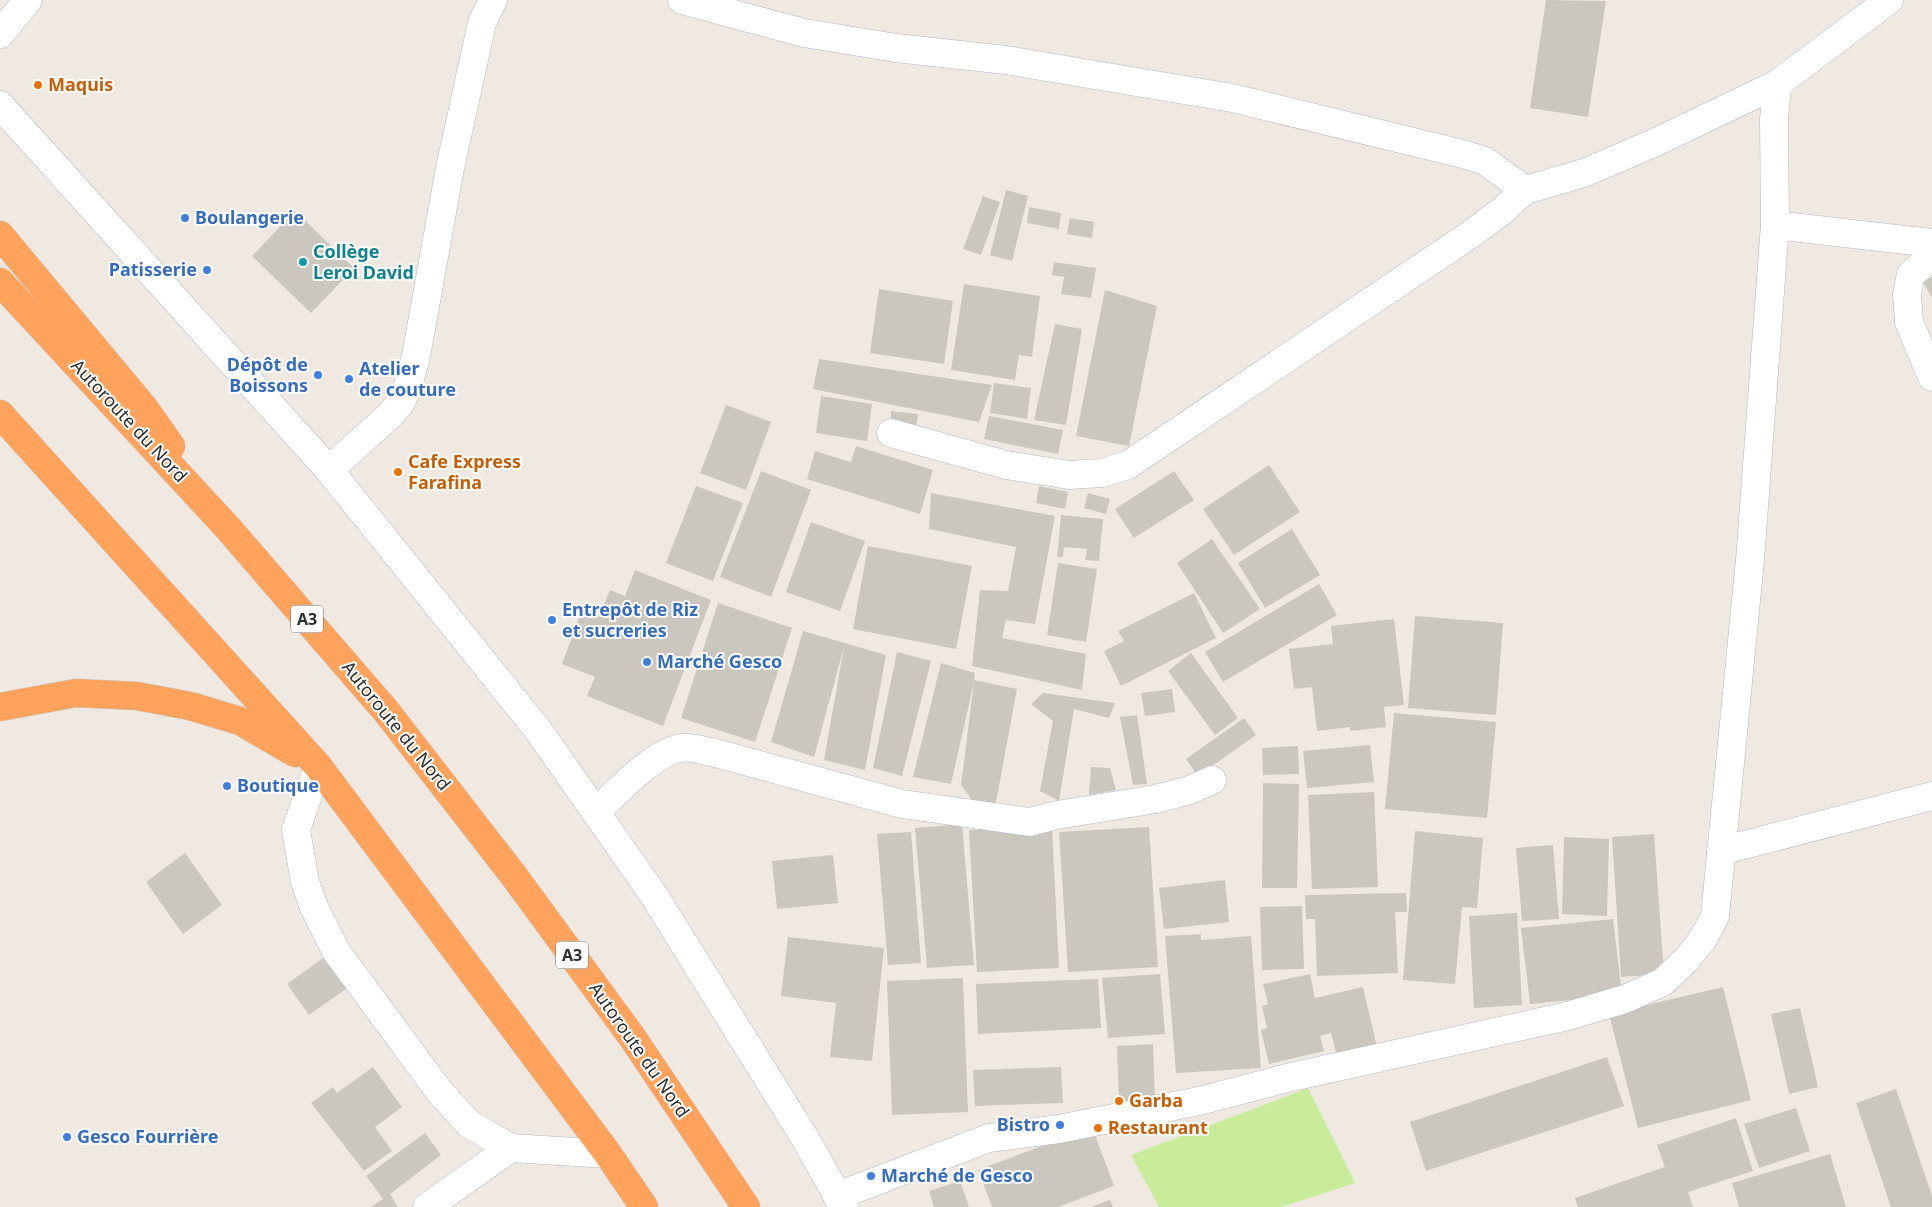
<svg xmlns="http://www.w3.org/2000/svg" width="1932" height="1207" font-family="'Noto Sans',sans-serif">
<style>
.pitch{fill:#c9ec9a}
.building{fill:#cbc7bf}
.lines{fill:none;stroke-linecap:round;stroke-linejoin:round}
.minor-casing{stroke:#b4b7c1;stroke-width:29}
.highway-casing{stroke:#c9c9c9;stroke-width:29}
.minor{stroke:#fff;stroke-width:28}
.highway{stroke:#ffa35c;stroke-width:28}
.food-dot{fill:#e8710a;stroke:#fff;stroke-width:2}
.shop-dot{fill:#3f7fe0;stroke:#fff;stroke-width:2}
.culture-dot{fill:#0f9aa8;stroke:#fff;stroke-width:2}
.labels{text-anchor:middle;stroke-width:4;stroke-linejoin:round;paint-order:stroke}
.shield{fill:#fff;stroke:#6d6d6d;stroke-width:1}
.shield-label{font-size:16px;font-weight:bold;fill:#2e2e2e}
.food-label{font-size:18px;font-weight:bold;fill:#c56008;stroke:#fff;text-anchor:start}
.shop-label{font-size:18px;font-weight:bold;fill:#366cbe;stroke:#fff;text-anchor:start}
.culture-label{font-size:18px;font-weight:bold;fill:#0d838f;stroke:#fff;text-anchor:start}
.street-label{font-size:18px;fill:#2e2e2e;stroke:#fff}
</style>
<rect width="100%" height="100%" fill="#efe9e1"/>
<polygon class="pitch" points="1308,1088 1355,1183 1281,1207 1159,1207 1131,1155"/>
<g class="building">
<polygon points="1546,0 1606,1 1588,117 1530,108"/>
<polygon points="1006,190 1028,196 1012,261 990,255"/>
<polygon points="983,196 1000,202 981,255 963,249"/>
<polygon points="1029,207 1061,213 1059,229 1027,223"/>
<polygon points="295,211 354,268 311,313 252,256"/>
<polygon points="1070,218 1094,222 1092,238 1067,234"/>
<polygon points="1054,262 1096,268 1091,298 1061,294 1064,277 1052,275"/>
<polygon points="1932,277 1932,298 1923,282"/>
<polygon points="964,284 1040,296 1032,357 1019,355 1015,380 951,370"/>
<polygon points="879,289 953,301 944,364 870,353"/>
<polygon points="1105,290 1157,306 1129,446 1076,436"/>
<polygon points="1055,324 1082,329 1066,425 1034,420"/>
<polygon points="819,359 992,385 979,422 813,389"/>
<polygon points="994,383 1031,388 1027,419 990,413"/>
<polygon points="821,396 872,404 867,441 816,433"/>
<polygon points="726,405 771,422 746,490 700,473"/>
<polygon points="891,411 918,414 916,427 891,424"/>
<polygon points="989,416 1063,430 1058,454 984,439"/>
<polygon points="856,446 933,470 920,514 807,479 815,451 851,462"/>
<polygon points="1269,465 1300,512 1234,555 1203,509"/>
<polygon points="761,471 811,490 771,597 720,577"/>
<polygon points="1174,471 1194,500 1134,538 1115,509"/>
<polygon points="696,486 743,503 713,581 666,563"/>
<polygon points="1039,486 1068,492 1065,509 1036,503"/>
<polygon points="931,493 1055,516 1035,624 1006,620 1002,638 1086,654 1082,690 972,666 980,590 1008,591 1016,547 929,529"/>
<polygon points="1088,493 1110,499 1106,514 1084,508"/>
<polygon points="1061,515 1103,519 1099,561 1085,560 1087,549 1064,547 1063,557 1057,557"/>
<polygon points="811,522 865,541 840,611 786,592"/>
<polygon points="1292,529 1320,575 1265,608 1238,563"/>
<polygon points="1212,539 1260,609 1223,633 1177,563"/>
<polygon points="868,546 972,566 956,649 853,629"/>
<polygon points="1058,563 1097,569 1086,642 1047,635"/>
<polygon points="635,570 711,600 663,726 587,696 595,677 562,664 582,610 599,617 610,590 625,596"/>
<polygon points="1319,584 1337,615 1223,682 1205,652"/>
<polygon points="1194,593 1216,638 1121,686 1104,651 1124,641 1118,631"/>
<polygon points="718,603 792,628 755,742 681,718"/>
<polygon points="1415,616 1503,623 1496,715 1408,708"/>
<polygon points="1394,619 1404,705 1384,707 1386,727 1350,731 1350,727 1317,731 1312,687 1294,689 1289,649 1333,644 1331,626"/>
<polygon points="803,631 886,655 865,770 824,760 844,647 814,757 771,742"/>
<polygon points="897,652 931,661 902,776 873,768"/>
<polygon points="1191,653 1238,718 1215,735 1168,671"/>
<polygon points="941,663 975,673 974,680 1017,689 996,802 980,811 961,785 974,682 951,784 913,777"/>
<polygon points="1172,689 1175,712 1145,716 1141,693"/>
<polygon points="1043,693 1115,703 1109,718 1074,709 1059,801 1040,791 1053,721 1031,704"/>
<polygon points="1394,713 1496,722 1487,818 1385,809"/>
<polygon points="1137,715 1147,784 1133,785 1120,717"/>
<polygon points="1244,718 1256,735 1198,776 1186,759"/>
<polygon points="1370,745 1374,782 1307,788 1303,751"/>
<polygon points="1298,746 1299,774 1263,775 1262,748"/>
<polygon points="1091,767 1110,768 1116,790 1089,795"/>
<polygon points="1263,783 1299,784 1297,888 1262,888"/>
<polygon points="1374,792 1378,887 1312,889 1308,795"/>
<polygon points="962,824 974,965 927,968 915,828"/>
<polygon points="1052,827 1059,968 977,972 969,830"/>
<polygon points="1149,827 1158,967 1068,972 1059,832"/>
<polygon points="1415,831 1483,838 1477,908 1462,907 1455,984 1403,980"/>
<polygon points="911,832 921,963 888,965 877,834"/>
<polygon points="1654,834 1664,974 1621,977 1612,837"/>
<polygon points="1564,837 1609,839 1607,916 1562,914"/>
<polygon points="1553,845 1559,919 1522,921 1516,848"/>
<polygon points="185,853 222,905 183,934 146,882"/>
<polygon points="833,855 838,903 777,909 772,861"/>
<polygon points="1225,880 1229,922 1164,929 1159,888"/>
<polygon points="1406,893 1407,912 1395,912 1398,973 1317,976 1315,919 1306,919 1305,895"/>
<polygon points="1302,906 1304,969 1262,970 1260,907"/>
<polygon points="1517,913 1522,1005 1474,1008 1469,916"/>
<polygon points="1613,919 1622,995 1530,1004 1521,928"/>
<polygon points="1201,934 1201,940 1251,936 1261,1068 1176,1073 1165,936"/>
<polygon points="788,937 884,948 872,1061 830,1057 836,1003 781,996"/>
<polygon points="330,953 353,984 309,1015 287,984"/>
<polygon points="1160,974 1165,1034 1108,1038 1102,978"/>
<polygon points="1310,974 1315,998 1363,987 1377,1047 1337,1056 1331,1033 1320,1036 1324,1051 1269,1064 1261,1030 1267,1028 1262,1006 1268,1004 1263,984"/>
<polygon points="963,978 968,1112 892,1115 887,981"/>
<polygon points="1098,979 1101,1028 978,1034 976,984"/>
<polygon points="1723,987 1751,1100 1638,1128 1609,1014"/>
<polygon points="1800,1008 1818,1087 1789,1094 1771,1014"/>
<polygon points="1153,1044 1155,1102 1119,1103 1117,1046"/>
<polygon points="1607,1057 1624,1106 1426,1171 1410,1122"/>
<polygon points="373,1067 402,1107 375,1127 392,1151 364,1171 311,1103 333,1087 337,1093"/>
<polygon points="1061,1067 1063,1103 975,1106 973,1070"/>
<polygon points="1896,1089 1932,1196 1932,1207 1891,1207 1856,1103"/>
<polygon points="1796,1108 1810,1151 1759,1168 1744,1124"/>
<polygon points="1736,1118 1753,1171 1688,1192 1693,1207 1578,1207 1575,1198 1665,1167 1657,1145"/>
<polygon points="1092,1127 1114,1186 1058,1207 992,1207 978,1170"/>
<polygon points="425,1133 441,1155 390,1194 398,1207 371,1207 383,1199 366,1176"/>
<polygon points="1830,1154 1846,1207 1739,1207 1732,1183"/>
<polygon points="960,1181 969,1207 934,1207 929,1191"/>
<polygon points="1110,1200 1113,1207 1091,1207"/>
</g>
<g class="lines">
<defs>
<g id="minor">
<polyline points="682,0 804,33 896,48 1006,60 1232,98 1463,154 1485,161 1525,190"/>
<polyline points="0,34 28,0"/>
<polyline points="0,105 329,470 538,730 653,894 803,1135 844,1207"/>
<polyline points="1775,225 1932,243"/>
<polyline points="1932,257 1911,274 1907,294 1909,322 1932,377"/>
<polyline points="891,433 1006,465 1069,475 1102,473 1128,465 1471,234 1502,211 1525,190 1584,173 1656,142 1777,84 1889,0"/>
<polyline points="329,470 389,416 400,404 407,389 416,356 450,168 482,23 493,0"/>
<polyline points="318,766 296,830 305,882 314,907 336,951 439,1091 469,1124 511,1148 608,1154"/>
<path d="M596,812c20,-19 58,-60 85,-64 9,-2 22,3 31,4l190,52 128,18 27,-7 99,-16 34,-9 22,-10"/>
<polyline points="1721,851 1932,796"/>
<polyline points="837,1196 989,1138 1059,1129 1199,1101 1287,1078 1568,1016 1625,999 1663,982 1686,960 1703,939 1715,916 1750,560 1775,225 1774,119 1777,84"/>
<polyline points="427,1207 511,1148"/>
</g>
<g id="highway">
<polyline points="0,235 145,409 171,446"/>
<polyline points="0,282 227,527 386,711 514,876 632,1037 746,1207"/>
<polyline points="0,414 318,766 608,1154 644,1207"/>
<polyline points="0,707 76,693 137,696 190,706 240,721 295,753"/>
</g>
</defs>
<use href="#minor" class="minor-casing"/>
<use href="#highway" class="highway-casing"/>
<use href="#minor" class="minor"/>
<use href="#highway" class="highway"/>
</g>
<g class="food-dot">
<circle cx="38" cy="85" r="5"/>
<circle cx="398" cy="472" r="5"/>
<circle cx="1119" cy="1101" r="5"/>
<circle cx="1098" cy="1128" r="5"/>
</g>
<g class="shop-dot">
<circle cx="185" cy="218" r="5"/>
<circle cx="207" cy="270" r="5"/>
<circle cx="318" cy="375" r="5"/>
<circle cx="349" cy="379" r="5"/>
<circle cx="552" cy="620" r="5"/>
<circle cx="647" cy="662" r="5"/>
<circle cx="227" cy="786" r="5"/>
<circle cx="1060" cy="1125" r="5"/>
<circle cx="67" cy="1137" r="5"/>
<circle cx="871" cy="1176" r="5"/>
</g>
<circle class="culture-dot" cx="303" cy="262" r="5"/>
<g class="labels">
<g class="shield">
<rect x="291" y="605.5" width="32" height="27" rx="4"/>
<rect x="556" y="941.5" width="32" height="27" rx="4"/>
</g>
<g class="shield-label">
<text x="307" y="625">A3</text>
<text x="572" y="961">A3</text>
</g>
<g class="food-label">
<text x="48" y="91">Maquis</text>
<text x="408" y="468">Cafe Express<tspan x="408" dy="21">Farafina</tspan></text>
<text x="1129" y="1107">Garba</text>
<text x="1108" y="1134">Restaurant</text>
</g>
<g class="shop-label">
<text x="195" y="224">Boulangerie</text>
<text x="197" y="276" text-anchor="end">Patisserie</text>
<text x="308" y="371" text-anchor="end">Dépôt de<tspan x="308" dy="21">Boissons</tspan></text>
<text x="359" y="375">Atelier<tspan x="359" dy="21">de couture</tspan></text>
<text x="562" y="616">Entrepôt de Riz<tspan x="562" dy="21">et sucreries</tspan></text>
<text x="657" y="668">Marché Gesco</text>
<text x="237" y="792">Boutique</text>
<text x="1050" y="1131" text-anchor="end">Bistro</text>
<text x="77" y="1143">Gesco Fourrière</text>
<text x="881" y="1182">Marché de Gesco</text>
</g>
<g class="culture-label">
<text x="313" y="258">Collège<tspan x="313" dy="21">Leroi David</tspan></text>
</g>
<g class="street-label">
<text transform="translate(129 421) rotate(47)" y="6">Autoroute du Nord</text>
<text transform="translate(396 726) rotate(51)" y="6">Autoroute du Nord</text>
<text transform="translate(639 1050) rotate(55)" y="6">Autoroute du Nord</text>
</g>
</g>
</svg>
